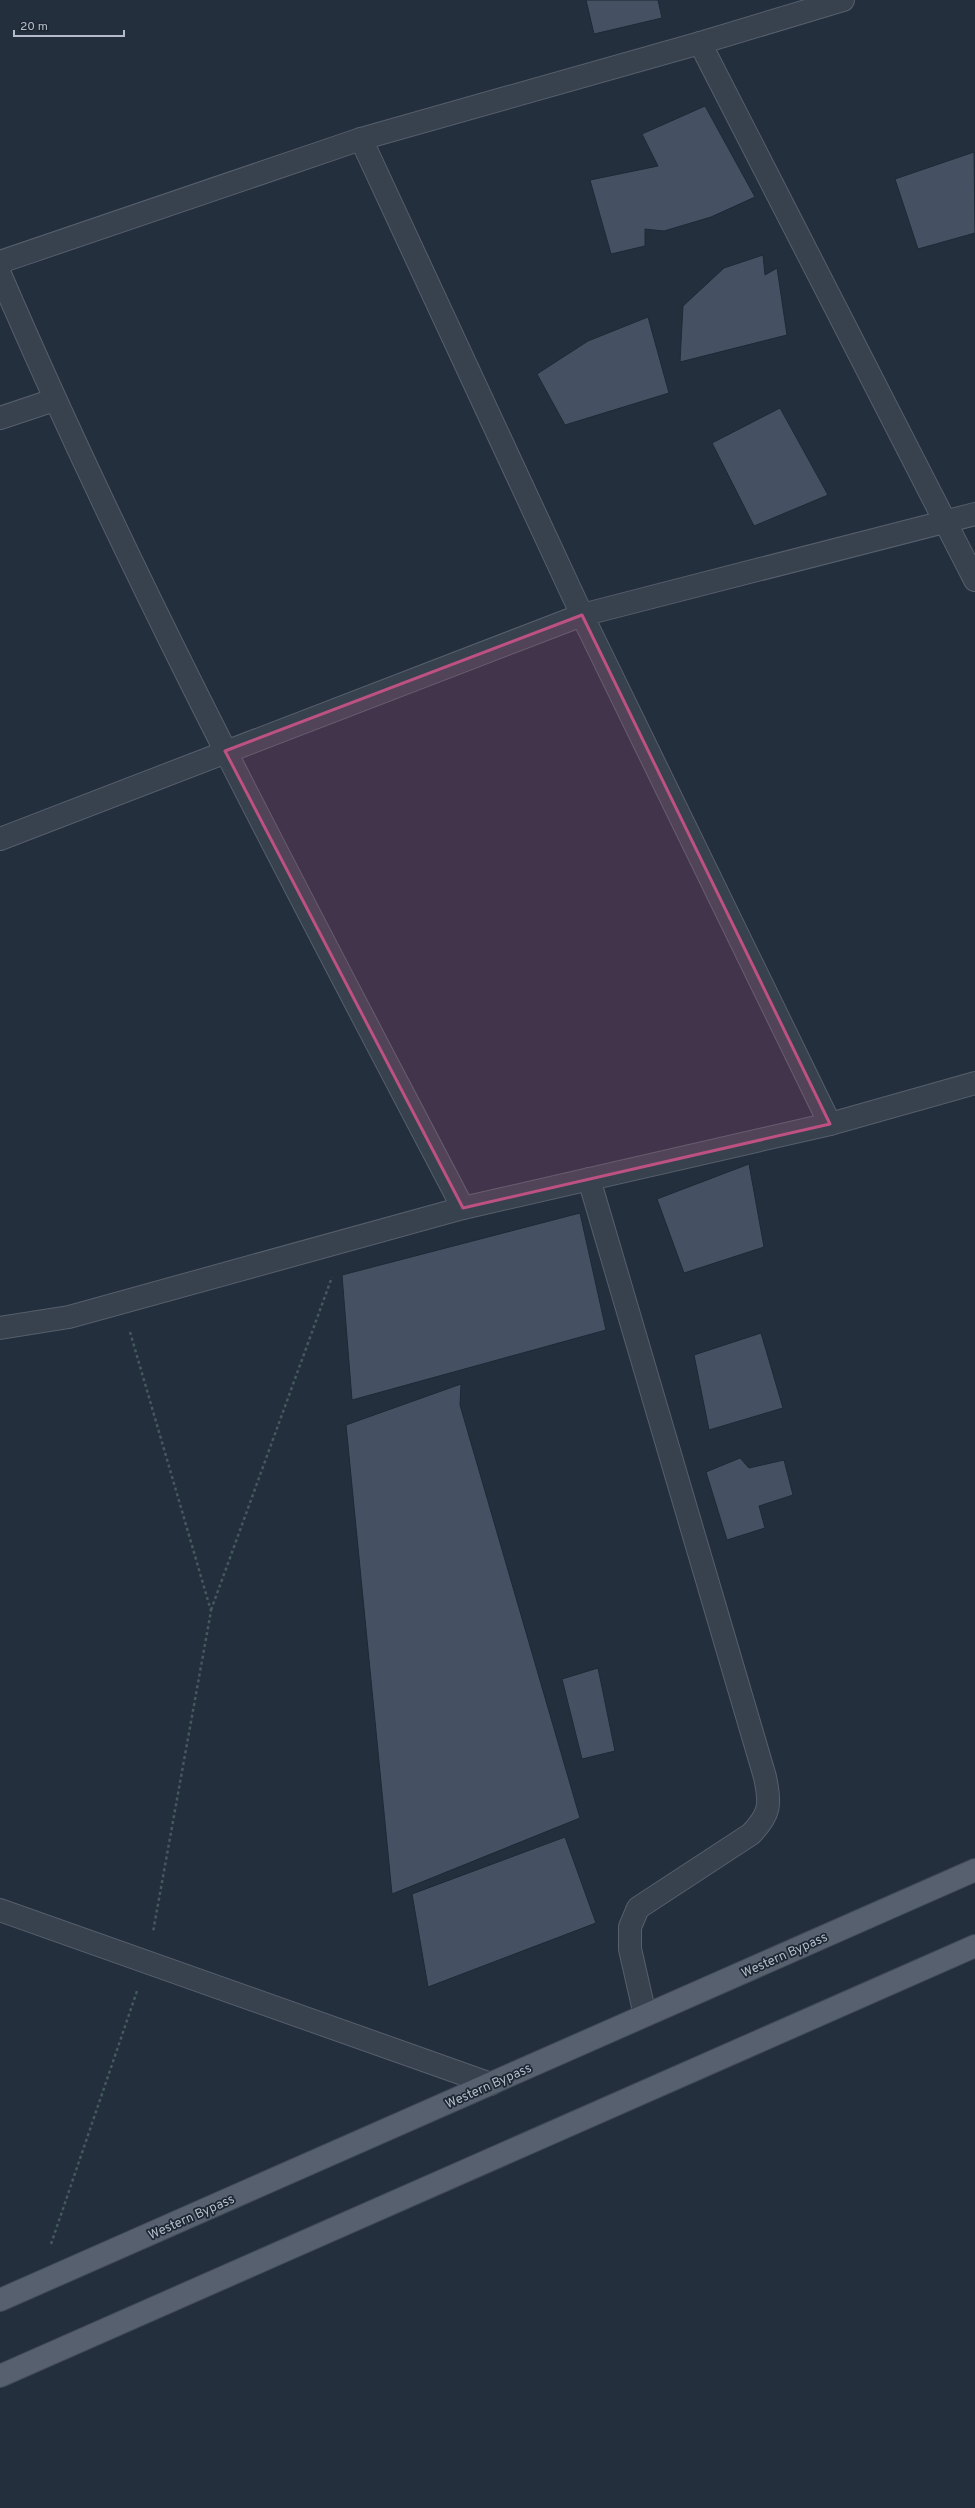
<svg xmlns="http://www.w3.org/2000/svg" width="975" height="2508" font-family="Overpass,sans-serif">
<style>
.building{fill:#455162;stroke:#1f2835}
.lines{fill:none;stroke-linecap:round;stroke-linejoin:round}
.minor-casing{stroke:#565f6c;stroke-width:24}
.primary-casing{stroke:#414a57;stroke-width:24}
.path{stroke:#44595c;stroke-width:2.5;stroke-dasharray:3 3;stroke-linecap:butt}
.minor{stroke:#38414e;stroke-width:22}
.primary{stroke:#56606e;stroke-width:22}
.marked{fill:#bd5182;fill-opacity:0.2;stroke:#bd5182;stroke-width:3;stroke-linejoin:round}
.labels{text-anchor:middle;stroke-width:3.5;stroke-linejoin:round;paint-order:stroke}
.street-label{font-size:13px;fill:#b4bcc9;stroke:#1d2633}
</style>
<rect width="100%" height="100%" fill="#242f3e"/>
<g class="building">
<polygon points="586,0 658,0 662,18 594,34"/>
<polygon points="705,106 755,197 711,217 664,231 645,229 645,246 611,254 590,180 658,166 642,134"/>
<polygon points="974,152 975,233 918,249 895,179"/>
<polygon points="763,255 765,275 777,268 787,335 680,362 683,306 724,268"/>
<polygon points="648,317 669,393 565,425 537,374 588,341"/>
<polygon points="780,408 828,495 754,526 712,443"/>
<polygon points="749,1164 764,1247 684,1273 657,1199"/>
<polygon points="580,1213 606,1330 352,1400 342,1275"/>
<polygon points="761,1333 783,1408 709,1430 694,1355"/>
<polygon points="461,1384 460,1405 580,1818 392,1894 346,1425"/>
<polygon points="740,1458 749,1468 784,1460 793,1495 759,1506 765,1528 727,1540 706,1472"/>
<polygon points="598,1668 615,1751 582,1759 562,1679"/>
<polygon points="565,1837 596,1923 428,1987 412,1894"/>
</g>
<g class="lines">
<defs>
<g id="minor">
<polyline points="700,43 975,580"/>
<polyline points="361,139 582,615 830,1124"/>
<polyline points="0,262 361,139 700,43 843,0"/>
<path d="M0,274c137,319 302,626 463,934"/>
<polyline points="0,418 54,400"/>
<polyline points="0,839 582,615 975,514"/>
<path d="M589,1179l176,598c6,28 5,37 -14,57l-113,74 -8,19v22l15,66"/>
<polyline points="0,1328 69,1317 463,1208 830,1124 975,1083"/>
<polyline points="0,1910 491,2084"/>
</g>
<g id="primary">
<polyline points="0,2300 975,1870"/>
<polyline points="0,2376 975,1946"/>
</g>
</defs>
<use href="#minor" class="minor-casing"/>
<use href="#primary" class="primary-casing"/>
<g class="path">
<polyline points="130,1332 211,1611 153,1932"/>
<polyline points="211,1610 332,1277"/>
<polyline points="51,2244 137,1991"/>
</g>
<use href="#minor" class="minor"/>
<use href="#primary" class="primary"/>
</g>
<path class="marked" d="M582,615l248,509 -367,84 -238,-457z"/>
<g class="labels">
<g class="street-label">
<text transform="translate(784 1954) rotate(-24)" y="5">Western Bypass</text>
<text transform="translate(488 2085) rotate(-24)" y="5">Western Bypass</text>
<text transform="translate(191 2216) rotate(-24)" y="5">Western Bypass</text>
</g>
</g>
<path d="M14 30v6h110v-6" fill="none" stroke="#b4bcc9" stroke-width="2"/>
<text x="20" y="30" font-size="12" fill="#b4bcc9" stroke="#1d2633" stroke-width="3" paint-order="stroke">20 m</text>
</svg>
